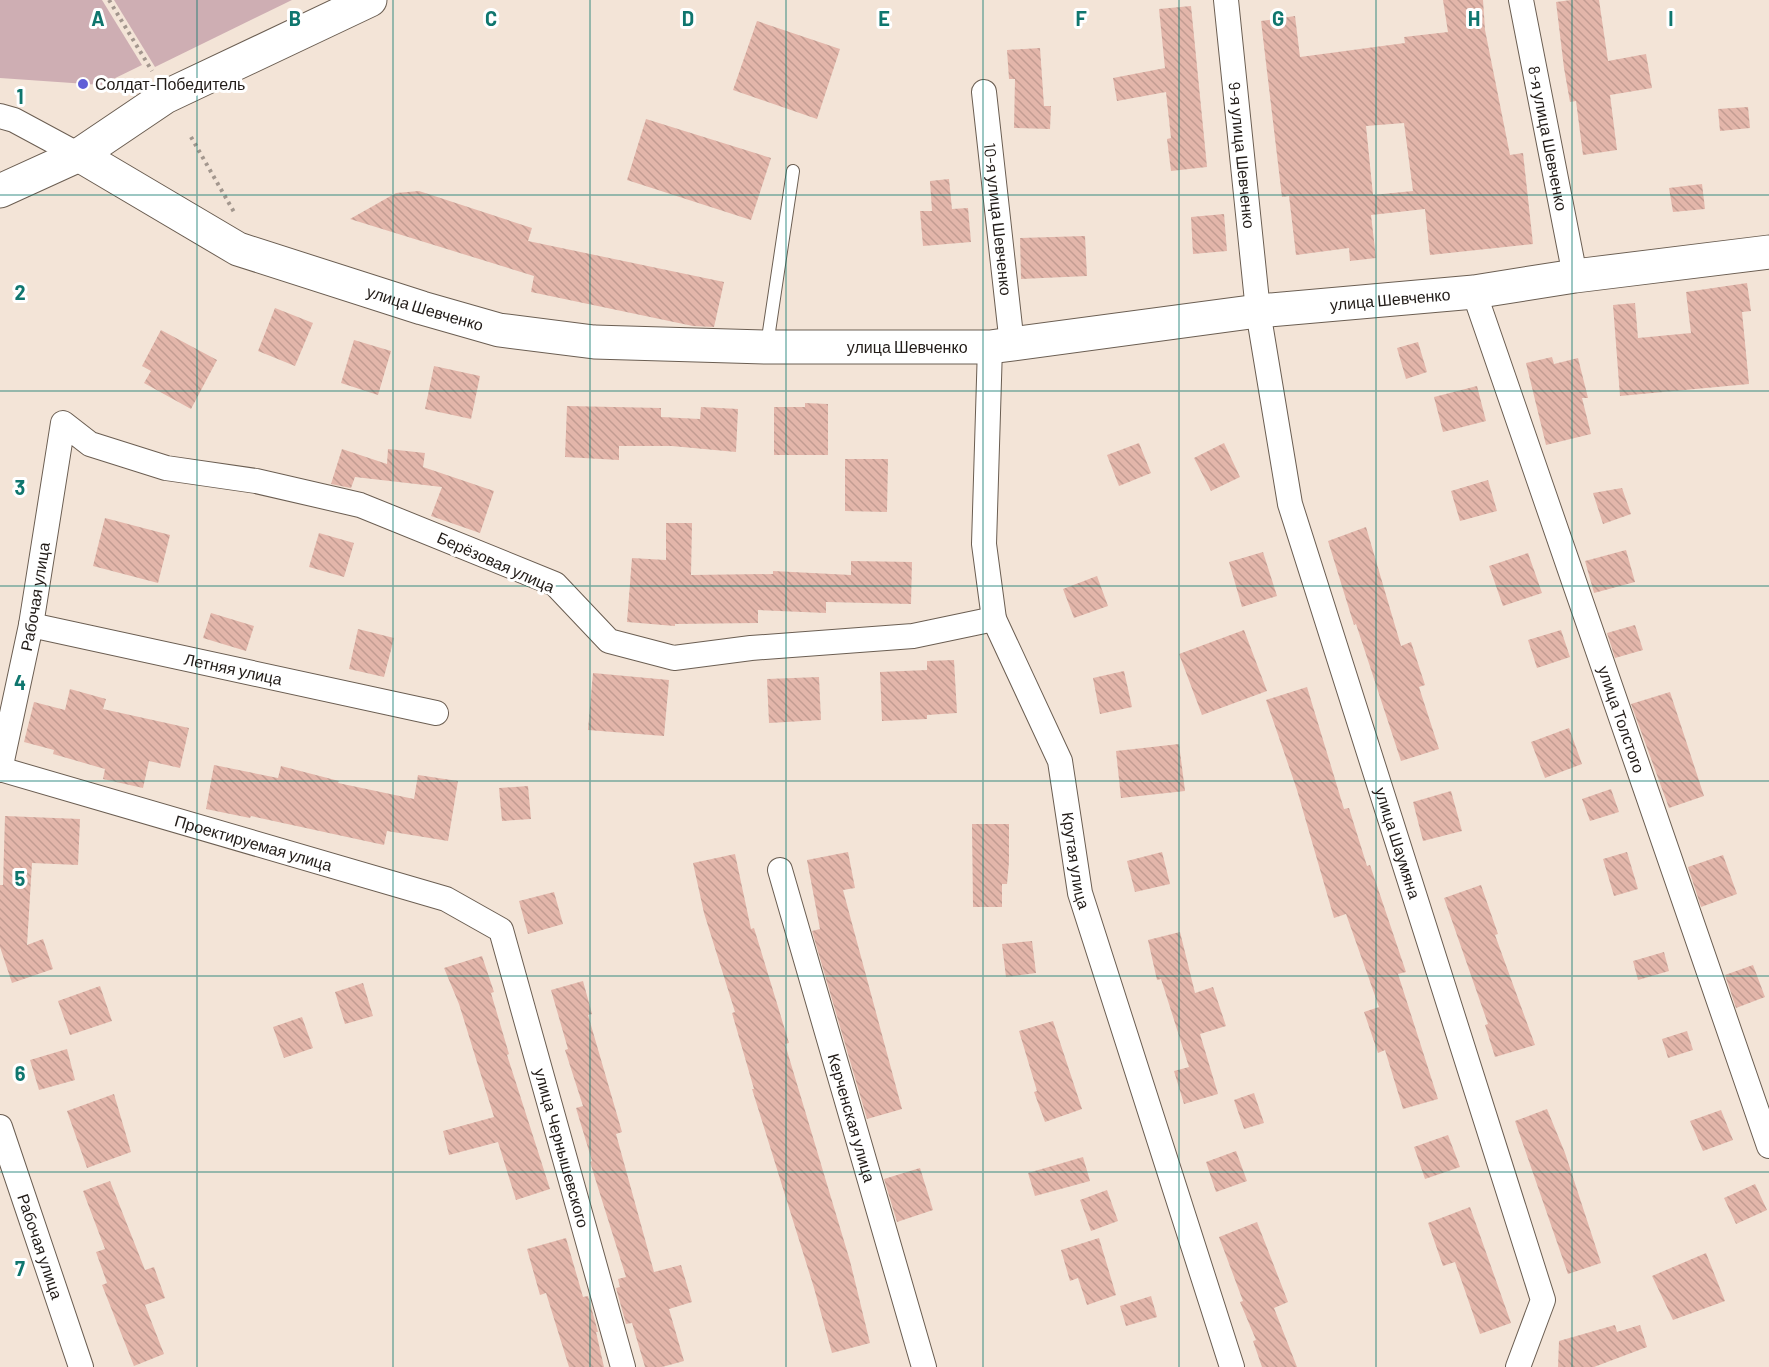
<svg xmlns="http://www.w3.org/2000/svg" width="1769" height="1367" font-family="Barlow,sans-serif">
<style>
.grass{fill:#ceaeb3}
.building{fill:url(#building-back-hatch);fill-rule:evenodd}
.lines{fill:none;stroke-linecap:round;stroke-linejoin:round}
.lane-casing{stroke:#6b5e52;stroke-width:14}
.street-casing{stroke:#6b5e52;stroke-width:26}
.secondary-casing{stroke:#6b5e52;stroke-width:35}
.primary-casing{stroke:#6b5e52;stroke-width:35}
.path{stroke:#a3978e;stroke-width:4;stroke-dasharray:3 4.5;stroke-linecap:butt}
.lane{stroke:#fff;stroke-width:12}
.street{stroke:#fff;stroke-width:24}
.secondary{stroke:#fff;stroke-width:33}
.primary{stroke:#fff;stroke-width:33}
.grid{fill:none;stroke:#0f766e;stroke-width:1.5;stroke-opacity:0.55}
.poi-dot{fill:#605fd7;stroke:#fff;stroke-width:2}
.labels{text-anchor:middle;stroke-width:6;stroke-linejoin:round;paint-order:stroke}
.poi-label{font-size:16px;fill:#221c18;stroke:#fff;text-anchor:start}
.street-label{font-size:16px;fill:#221c18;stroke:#fff}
.grid-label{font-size:20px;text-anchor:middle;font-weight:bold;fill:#0f766e;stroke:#fff;stroke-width:6;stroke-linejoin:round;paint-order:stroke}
</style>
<defs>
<pattern id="building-back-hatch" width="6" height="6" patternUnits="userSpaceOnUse" patternTransform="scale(1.5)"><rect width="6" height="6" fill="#e3b6aa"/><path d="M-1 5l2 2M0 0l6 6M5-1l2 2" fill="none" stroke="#c29c92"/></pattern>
</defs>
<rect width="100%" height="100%" fill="#f3e4d7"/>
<g class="grass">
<polygon points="0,0 102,0 142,65 101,85 0,78"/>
<polygon points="114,0 292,0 155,67"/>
</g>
<g class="building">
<path d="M1443,0h40l2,30 25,125 13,-2 10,91 -103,11 -5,-46 -54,6 5,43 -26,3 -1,-13 -53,7 -7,-59 -7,1 -21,-176 34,-5 5,41 105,-14 -1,-6 44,-5zM1404,123l9,68 -40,4 -7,-69z"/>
<polygon points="1571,0 1599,0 1608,61 1646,54 1652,88 1610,95 1617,150 1583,155 1576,101 1570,102 1564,68 1556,2"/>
<polygon points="1191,6 1207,167 1171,171 1167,139 1171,138 1166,92 1117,101 1113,78 1165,68 1159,9"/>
<polygon points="757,21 840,49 817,119 733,90"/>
<polygon points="1040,48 1044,106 1051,106 1050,129 1014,128 1015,79 1009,79 1007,50"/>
<polygon points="1748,107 1750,128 1720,131 1718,109"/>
<polygon points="646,119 771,158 751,220 627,180"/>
<polygon points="949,179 952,209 968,208 971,242 923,246 920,211 932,211 930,181"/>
<polygon points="1702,184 1705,209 1673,212 1669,188"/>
<polygon points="419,191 532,228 528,241 724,282 714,327 693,326 531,292 534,276 350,219 396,193"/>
<polygon points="1224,214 1227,251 1193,254 1191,217"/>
<polygon points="1085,236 1087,276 1021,279 1020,238"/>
<polygon points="1747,283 1751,311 1742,312 1749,384 1620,396 1613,305 1635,303 1638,338 1691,333 1686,292"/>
<polygon points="275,308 313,323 295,366 258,351"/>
<polygon points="161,330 217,360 191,409 144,383 151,371 142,366"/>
<polygon points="354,340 391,351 378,395 341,383"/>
<polygon points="1418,342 1427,372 1406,379 1397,348"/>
<polygon points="1552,357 1554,364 1578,358 1588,398 1582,398 1591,434 1546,445 1526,363"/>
<polygon points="434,366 480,376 471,419 425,409"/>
<polygon points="1477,386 1486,421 1443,432 1434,397"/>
<polygon points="805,403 828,404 828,455 774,455 774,407 805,407"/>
<polygon points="567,406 661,408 661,417 700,419 701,407 738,409 736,452 672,446 619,446 619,460 565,457"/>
<polygon points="1139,443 1151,473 1119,486 1107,455"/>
<polygon points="1224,443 1240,477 1211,491 1194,458"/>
<polygon points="342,449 387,464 388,449 425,453 423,467 494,491 480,533 431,516 442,487 355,477 351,488 331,484"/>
<polygon points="845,459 888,459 887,512 845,511"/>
<polygon points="1488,480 1497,511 1460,521 1451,491"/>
<polygon points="1622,488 1631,514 1603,524 1593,493"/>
<polygon points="105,518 170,535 158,583 93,566"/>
<polygon points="666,523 692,523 691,575 773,574 773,571 851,575 851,561 912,562 911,604 826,602 826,613 758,610 758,623 675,624 675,626 627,622 632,558 666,560"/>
<polygon points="1366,527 1401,646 1411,642 1425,685 1419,687 1439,749 1401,761 1356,624 1354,625 1328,541"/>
<polygon points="319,533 354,543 344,577 309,567"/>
<polygon points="1626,550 1635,582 1594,593 1585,561"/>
<polygon points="1263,552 1277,596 1242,607 1229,562"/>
<polygon points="1528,553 1542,593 1503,606 1489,566"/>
<polygon points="1097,576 1108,606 1074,618 1063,589"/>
<polygon points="211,613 254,626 246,651 203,638"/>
<polygon points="1635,625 1643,650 1615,658 1607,633"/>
<polygon points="358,629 394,638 384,677 349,669"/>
<polygon points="1244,630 1267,691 1202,715 1179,654"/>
<polygon points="1561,630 1570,657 1537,668 1528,640"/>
<polygon points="954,660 957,713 927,715 927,719 882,721 880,672 927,670 927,661"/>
<polygon points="1124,671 1132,707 1100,714 1093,678"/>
<polygon points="593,673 669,680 664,736 588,730"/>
<polygon points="819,677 821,720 769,723 767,679"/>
<polygon points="1307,687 1344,809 1349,808 1367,866 1370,865 1406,972 1398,974 1438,1099 1403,1109 1385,1050 1378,1053 1364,1012 1379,1007 1346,914 1334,918 1297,790 1266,700"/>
<polygon points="70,689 106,699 103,709 189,728 180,768 149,761 143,788 103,779 105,769 53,754 54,750 24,742 34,702 65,710"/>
<polygon points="1670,692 1704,796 1669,808 1631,704"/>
<polygon points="1569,728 1582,764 1545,778 1531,742"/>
<polygon points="1179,744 1185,791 1121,798 1116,751"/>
<polygon points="214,765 278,778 281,766 339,781 338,783 414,799 418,775 458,781 448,841 387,831 384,845 251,816 250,818 206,809"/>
<polygon points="528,786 531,819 502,821 499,788"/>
<polygon points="1611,789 1619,812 1590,821 1582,799"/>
<polygon points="1451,791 1462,831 1423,841 1413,802"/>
<polygon points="5,816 80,819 78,865 32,863 27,945 43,939 53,969 12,983 0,947 0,885 3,885"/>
<polygon points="972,824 1009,824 1009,862 1007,884 1002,884 1002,907 973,907"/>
<polygon points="848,852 855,888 843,890 902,1109 867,1119 812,931 820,929 807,860"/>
<polygon points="1162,852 1170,884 1135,892 1127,861"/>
<polygon points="1627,852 1638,889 1614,896 1603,859"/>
<polygon points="735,854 751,929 754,928 789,1043 785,1044 850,1261 870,1343 832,1353 814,1288 752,1089 754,1089 732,1013 735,1012 704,913 693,863"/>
<polygon points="1723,855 1737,894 1701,907 1688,867"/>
<polygon points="1481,885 1498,934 1495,935 1535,1045 1495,1057 1485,1025 1488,1024 1444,898"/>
<polygon points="554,892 563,924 528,934 519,901"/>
<polygon points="1180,932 1195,993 1213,987 1226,1026 1200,1034 1218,1094 1184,1104 1174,1071 1189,1067 1161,979 1157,980 1148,940"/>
<polygon points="1032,941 1036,973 1006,977 1002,944"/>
<polygon points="1664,952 1669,971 1638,980 1633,961"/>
<polygon points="482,956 494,992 491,993 509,1054 507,1055 550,1189 516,1200 498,1142 449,1155 443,1131 494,1117 459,1004 444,968"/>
<polygon points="1753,965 1765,997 1736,1008 1725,975"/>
<polygon points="583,981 592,1014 588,1015 622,1132 616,1134 654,1272 681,1265 692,1302 669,1309 684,1361 662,1367 645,1367 632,1323 626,1324 616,1288 620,1287 618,1279 626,1277 590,1162 592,1161 576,1108 583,1106 565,1050 568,1049 551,990"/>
<polygon points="363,983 373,1016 345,1024 335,992"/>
<polygon points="100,986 112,1021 70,1035 58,1001"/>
<polygon points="302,1017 313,1048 284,1058 273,1027"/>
<polygon points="1053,1021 1082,1109 1045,1122 1034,1092 1037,1091 1019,1031"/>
<polygon points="1687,1031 1693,1050 1668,1058 1662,1039"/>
<polygon points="67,1049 75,1080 39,1090 30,1060"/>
<polygon points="1254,1093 1264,1123 1244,1129 1234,1100"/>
<polygon points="114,1094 131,1152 87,1168 67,1111"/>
<polygon points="1547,1109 1565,1153 1601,1263 1568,1274 1515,1121"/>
<polygon points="1721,1110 1733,1140 1703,1151 1690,1121"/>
<polygon points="1448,1135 1460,1167 1425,1179 1414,1147"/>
<polygon points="1236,1151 1247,1181 1216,1192 1206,1162"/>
<polygon points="1083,1157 1090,1181 1035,1196 1028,1173"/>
<polygon points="920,1168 933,1210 897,1222 884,1179"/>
<polygon points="110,1181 145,1270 154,1267 165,1298 145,1305 164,1354 134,1366 102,1285 107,1283 96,1252 105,1249 83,1191"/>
<polygon points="1755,1184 1767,1210 1736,1224 1724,1198"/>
<polygon points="1107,1190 1118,1221 1091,1231 1080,1200"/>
<polygon points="1470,1207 1511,1323 1480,1334 1455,1262 1443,1266 1428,1223"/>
<polygon points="1257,1222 1288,1302 1274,1308 1297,1367 1262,1367 1253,1341 1256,1340 1240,1302 1243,1301 1219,1237"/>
<polygon points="566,1238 583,1297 588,1296 598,1332 596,1332 604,1367 569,1367 546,1293 540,1295 527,1249"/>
<polygon points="1099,1238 1116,1295 1087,1305 1078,1278 1070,1281 1061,1250"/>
<polygon points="1706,1253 1725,1301 1673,1320 1652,1276"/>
<polygon points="1151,1296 1157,1317 1126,1326 1120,1306"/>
<polygon points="1615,1325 1617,1332 1640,1325 1647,1347 1594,1367 1558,1367 1559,1341"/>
</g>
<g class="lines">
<defs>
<polyline id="lane" points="767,345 793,171"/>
<g id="street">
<path id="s1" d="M1226,0l32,311 32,193 253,796 -25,67"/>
<path id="s2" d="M1521,0l54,276"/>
<path id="s3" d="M984,92l28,253"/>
<polyline points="0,116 14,120 79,155"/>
<path id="s4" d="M1474,292l295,854"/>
<path id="s5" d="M990,347l-6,197 10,75 66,142 20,132 152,474"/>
<path id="s6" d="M31,625l405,88"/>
<path id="s7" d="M0,769l446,130 55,31 122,437"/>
<path id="s8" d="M0,770l31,-145 32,-202 27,21 76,24 90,13 104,24 195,79 54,57 65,17 77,-10 162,-12 81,-17"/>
<path id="s9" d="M780,870l144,497"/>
<path id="s10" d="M0,1127l81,240"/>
</g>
<g id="secondary">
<path id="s11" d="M79,155l159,94 184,59 77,22 95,12 172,5h224l268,-36 216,-19 101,-16 194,-24"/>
</g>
<polyline id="primary" points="0,191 79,155 165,97 370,0"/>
</defs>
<use href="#lane" class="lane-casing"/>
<use href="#street" class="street-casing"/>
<use href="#secondary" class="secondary-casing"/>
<use href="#primary" class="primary-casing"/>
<g class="path">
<polyline points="109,0 152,71"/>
<polyline points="191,137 234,212"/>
</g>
<use href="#lane" class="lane"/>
<use href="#street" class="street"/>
<use href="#secondary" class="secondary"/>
<use href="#primary" class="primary"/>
</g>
<path class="grid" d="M197,0v1367M393,0v1367M590,0v1367M786,0v1367M983,0v1367M1179,0v1367M1376,0v1367M1572,0v1367M0,195h1769M0,391h1769M0,586h1769M0,781h1769M0,976h1769M0,1172h1769"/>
<circle class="poi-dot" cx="83" cy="84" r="6"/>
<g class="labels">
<g class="poi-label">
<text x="95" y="90">Солдат-Победитель</text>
</g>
<g class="street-label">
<text dy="6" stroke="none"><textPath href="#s2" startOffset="141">8-я улица Шевченко</textPath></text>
<text dy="6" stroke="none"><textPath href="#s1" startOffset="156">9-я улица Шевченко</textPath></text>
<text dy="6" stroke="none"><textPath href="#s3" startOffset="128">10-я улица Шевченко</textPath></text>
<text dy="6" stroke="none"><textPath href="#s11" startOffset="1353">улица Шевченко</textPath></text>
<text dy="6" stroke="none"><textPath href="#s11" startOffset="381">улица Шевченко</textPath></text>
<text dy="6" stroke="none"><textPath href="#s11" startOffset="867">улица Шевченко</textPath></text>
<text transform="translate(496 562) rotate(24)" y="6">Берёзовая улица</text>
<text dy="6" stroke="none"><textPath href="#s8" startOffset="177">Рабочая улица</textPath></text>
<text dy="6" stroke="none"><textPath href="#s6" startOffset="207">Летняя улица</textPath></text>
<text dy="6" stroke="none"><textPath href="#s4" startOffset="452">улица Толстого</textPath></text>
<text dy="6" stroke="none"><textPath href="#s7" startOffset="264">Проектируемая улица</textPath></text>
<text dy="6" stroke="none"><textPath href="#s1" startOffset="864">улица Шаумяна</textPath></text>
<text dy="6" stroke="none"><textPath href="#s5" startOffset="530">Крутая улица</textPath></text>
<text dy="6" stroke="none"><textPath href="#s9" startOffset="258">Керченская улица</textPath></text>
<text dy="6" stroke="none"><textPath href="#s7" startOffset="754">улица Чернышевского</textPath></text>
<text dy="6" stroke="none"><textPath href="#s10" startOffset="126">Рабочая улица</textPath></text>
</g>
</g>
<g class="grid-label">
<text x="98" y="26">A</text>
<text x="295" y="26">B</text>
<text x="491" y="26">C</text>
<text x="688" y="26">D</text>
<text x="884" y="26">E</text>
<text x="1081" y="26">F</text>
<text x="1278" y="26">G</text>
<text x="1474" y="26">H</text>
<text x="1671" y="26">I</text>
<text x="20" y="104">1</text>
<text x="20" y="300">2</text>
<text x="20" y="495">3</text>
<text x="20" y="690">4</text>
<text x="20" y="886">5</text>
<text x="20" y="1081">6</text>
<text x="20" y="1276">7</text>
</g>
</svg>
